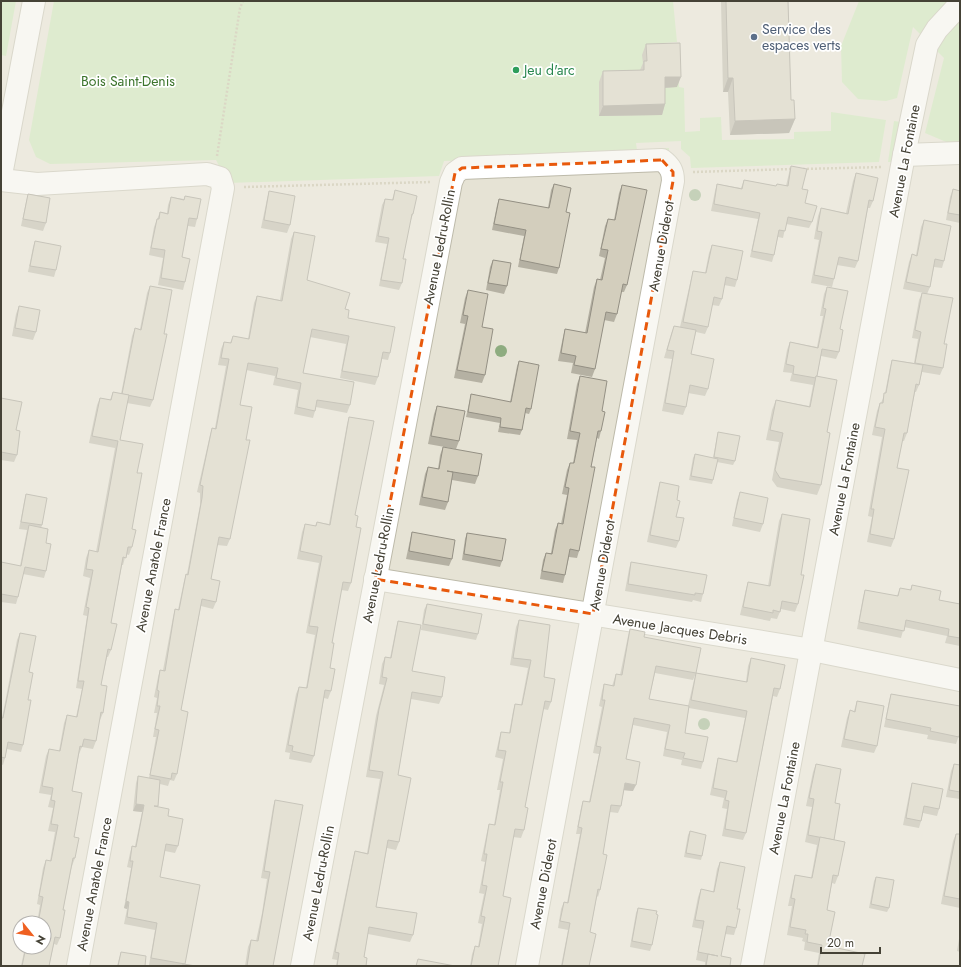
<svg xmlns="http://www.w3.org/2000/svg" width="961" height="967" font-family="Jost,sans-serif">
<style>
.residential{fill:#e6e3d5;fill-rule:evenodd}
.green{fill:#c6e5b1}
.lines{fill:none;stroke-linecap:round;stroke-linejoin:round}
.minor-casing{stroke:#bdbaaa;stroke-width:24}
.path{stroke:#beb89c;stroke-width:2.5;stroke-dasharray:2 2;stroke-linecap:butt}
.minor{stroke:#fff;stroke-width:22}
.tree{fill:#8eac80}
.wall{fill:#b5b1a3}
.shaded-wall{fill:#949084}
.building{fill:#d3cebd;stroke:#949084}
.marked{fill:none;stroke:#e8590c;stroke-width:3;stroke-dasharray:8 5;stroke-linejoin:round}
.service-dot{fill:#5c6f8a;stroke:#fff;stroke-width:1.5}
.leisure-dot{fill:#2e9e5b;stroke:#fff;stroke-width:1.5}
.labels{text-anchor:middle;stroke-width:3.5;stroke-linejoin:round;paint-order:stroke}
.service-label{font-size:14px;fill:#4e5e75;stroke:#fff;text-anchor:start}
.leisure-label{font-size:14px;fill:#27864d;stroke:#fff;text-anchor:start}
.park-label{font-size:14px;fill:#3c742c;stroke:#fff}
.street-label{font-size:14px;fill:#454236;stroke:#fff}
</style>
<rect width="100%" height="100%" fill="#f2f1e7"/>
<path class="residential" d="M1,1h959v965h-959zM20,923h24v24h-24z"/>
<g class="green">
<polygon points="1,1 16,1 6,56 1,55"/>
<polygon points="54,1 673,1 677,42 663,43 663,52 678,52 679,87 684,88 685,132 700,131 700,118 721,117 722,140 794,139 794,132 831,131 831,112 886,120 879,162 691,168 690,157 681,149 681,141 636,143 637,150 669,148 669,154 444,161 439,176 228,183 216,160 50,164 36,157 29,140"/>
<polygon points="859,1 960,1 960,144 951,144 925,133 944,58 913,27 897,98 886,101 858,99 842,82 841,46"/>
<polygon points="894,121 901,122 896,162 888,162"/>
</g>
<g class="lines">
<defs>
<g id="minor">
<polyline points="904,155 960,153"/>
<polyline points="1,175 34,1"/>
<polyline points="1,180 37,184 207,174 220,178 223,188 78,966"/>
<polyline points="375,579 812,650 960,680"/>
<path d="M302,966l149,-784 4,-9 7,-5 200,-8c8,6 11,11 11,21l-146,785"/>
<polyline points="752,966 904,155 927,45 937,29 960,4"/>
</g>
</defs>
<use href="#minor" class="minor-casing"/>
<g class="path">
<polyline points="217,156 240,8 243,1"/>
<polyline points="803,169 882,167"/>
<polyline points="693,172 792,169"/>
<polyline points="244,187 431,182"/>
</g>
<use href="#minor" class="minor"/>
</g>
<g class="tree">
<circle cx="695" cy="195" r="6"/>
<circle cx="501" cy="351" r="6"/>
<circle cx="704" cy="724" r="6"/>
</g>
<g class="wall">
<polygon points="721,1 788,1 791,100 795,119 789,133 730,135 728,92 723,92"/>
<polygon points="646,44 677,87 665,88 665,104 662,115 599,116 599,82 603,71 640,70 643,63 642,55"/>
<polygon points="791,166 802,189 805,203 812,222 809,228 786,224 783,238 778,237 774,255 772,262 750,257 758,219 711,211 715,191 717,184 741,188 744,180 776,186 777,184 786,186 789,173"/>
<polygon points="856,173 873,201 870,208 868,208 858,261 855,268 837,265 834,279 832,287 811,283 819,240 814,239 818,216 821,208 846,213 853,181"/>
<polygon points="554,184 566,212 559,268 557,274 518,267 524,236 492,230 497,205 499,199 548,208 551,190"/>
<polygon points="622,185 627,285 624,292 621,292 617,314 614,322 604,320 595,369 592,377 571,373 573,363 558,361 563,337 565,329 585,333 594,287 597,279 600,280 605,258 599,256 605,226 608,219 614,220 619,193"/>
<polygon points="953,189 960,191 960,223 946,220 950,197"/>
<polygon points="395,190 413,214 411,220 410,220 403,259 402,283 399,290 379,286 387,244 375,242 382,205 385,199 392,200"/>
<polygon points="269,191 290,225 287,233 261,228 267,199"/>
<polygon points="28,194 46,223 43,231 21,226 26,202"/>
<polygon points="185,196 197,219 195,227 188,226 182,257 185,282 183,290 158,285 163,258 149,255 154,227 160,212 167,213 168,205 171,197 184,199"/>
<polygon points="924,220 944,261 942,268 934,267 930,287 927,294 944,344 943,368 940,375 922,372 919,385 916,392 915,392 907,433 904,441 902,441 897,468 894,539 891,547 867,542 872,517 868,516 882,437 872,435 877,411 880,403 881,403 885,393 890,367 892,360 914,363 918,339 912,338 919,300 922,293 924,293 903,289 909,262 912,254 916,255 921,227"/>
<polygon points="294,232 307,280 345,309 348,318 390,353 388,360 382,359 378,377 375,385 340,378 346,344 310,337 303,373 350,405 347,413 316,407 315,411 313,418 294,414 298,390 273,385 275,376 246,370 240,405 246,440 230,539 227,546 217,545 211,579 216,602 213,609 201,606 181,710 177,774 174,781 170,780 168,786 160,784 158,807 168,816 178,846 175,853 165,851 160,877 185,964 196,966 155,966 149,965 155,930 124,924 127,909 124,908 131,868 127,867 130,853 132,846 135,846 142,812 133,811 136,783 138,776 149,778 156,737 153,737 157,713 154,713 157,698 154,697 158,677 160,670 163,670 173,617 175,609 178,610 184,581 186,574 187,574 200,505 200,493 197,492 210,435 212,428 215,428 226,366 218,365 221,349 224,342 230,343 233,336 248,339 254,303 257,296 280,300 291,239"/>
<polygon points="35,241 56,270 54,277 28,272 33,247"/>
<polygon points="712,245 737,280 735,287 724,285 722,299 719,306 712,305 708,327 705,334 696,332 691,354 708,389 705,396 688,393 686,407 683,415 662,411 672,359 664,358 671,334 674,326 680,327 691,279 693,271 705,273 709,253"/>
<polygon points="493,260 507,286 504,294 486,290 490,267"/>
<polygon points="150,286 164,334 153,400 150,407 127,403 120,440 137,473 132,529 132,547 129,555 126,554 123,565 122,565 111,623 111,650 108,657 107,657 101,685 103,713 100,720 99,720 96,741 93,749 82,747 79,754 72,791 75,858 72,866 72,865 63,910 60,938 57,945 54,944 49,966 21,966 25,947 44,947 44,923 37,923 40,905 37,904 43,868 46,860 50,861 55,832 48,831 53,808 48,807 51,795 39,793 46,756 49,749 59,751 64,723 67,715 76,717 82,689 76,688 87,616 83,615 90,578 83,576 86,558 89,550 96,552 115,448 89,443 97,405 100,398 110,400 113,392 121,394 132,336 135,328 140,329 147,293"/>
<polygon points="827,287 840,329 839,352 836,359 821,356 817,376 827,432 821,485 817,495 777,487 772,480 779,442 766,440 772,410 776,400 809,406 813,385 790,381 792,373 783,372 787,350 790,342 817,347 823,316 820,316 824,294"/>
<polygon points="468,290 482,327 485,375 482,383 454,378 465,324 460,323 465,298"/>
<polygon points="19,306 36,332 33,340 12,336 16,314"/>
<polygon points="519,361 531,409 529,414 525,413 522,430 520,435 498,432 500,423 466,417 470,399 471,394 510,402 517,366"/>
<polygon points="580,376 602,411 601,431 599,439 597,438 591,467 579,551 577,558 569,557 565,575 563,583 540,579 543,560 546,553 551,553 555,530 558,523 561,524 567,495 562,494 567,470 570,463 573,463 577,440 567,439 577,384"/>
<polygon points="1,398 16,430 17,455 14,462 1,460"/>
<polygon points="437,406 459,441 456,449 428,444 434,414"/>
<polygon points="349,417 356,527 351,583 348,591 341,590 332,643 330,668 331,691 328,699 324,698 314,756 311,763 289,759 290,753 285,752 296,694 299,687 306,688 315,635 306,633 319,563 297,559 302,532 305,524 315,526 317,522 329,524 347,424"/>
<polygon points="718,432 735,461 733,465 717,462 713,480 712,484 689,480 693,458 695,454 713,458 717,436"/>
<polygon points="443,447 478,476 475,484 452,480 448,502 445,510 419,505 425,474 428,467 438,469 440,455"/>
<polygon points="660,482 676,517 679,541 676,548 647,542 658,489"/>
<polygon points="740,492 763,524 760,532 732,526 737,500"/>
<polygon points="26,494 42,525 41,528 46,543 46,571 44,578 23,574 18,597 16,604 1,602 1,562 20,566 27,530 19,529 24,502"/>
<polygon points="782,514 801,575 798,604 795,612 781,609 777,619 771,618 770,621 740,615 746,589 748,582 768,586 779,521"/>
<polygon points="412,532 452,559 449,566 406,559 410,540"/>
<polygon points="467,533 502,561 500,567 462,560 465,539"/>
<polygon points="631,562 703,594 701,602 693,600 692,602 625,591 629,569"/>
<polygon points="912,585 939,600 960,604 960,646 945,643 947,636 904,627 901,638 857,629 863,597 865,590 897,596 900,588 910,590"/>
<polygon points="427,604 478,634 476,640 421,630 424,610"/>
<polygon points="519,620 544,677 551,702 548,710 543,709 525,807 524,830 521,838 513,837 503,896 498,966 470,966 472,954 475,946 478,947 482,924 478,923 484,894 479,893 485,862 481,861 487,832 489,824 494,825 500,790 497,790 503,759 495,757 499,739 501,732 509,733 513,711 515,704 521,705 528,668 510,665 516,627"/>
<polygon points="398,621 412,671 442,697 439,704 411,699 398,775 399,842 396,850 387,848 376,907 413,935 410,942 368,934 364,957 366,966 336,966 337,960 332,959 353,858 355,851 367,853 380,779 366,777 376,716 384,685 379,684 382,664 385,657 390,658 396,628"/>
<polygon points="630,629 644,637 696,673 693,680 655,673 649,699 688,706 694,680 696,673 746,682 748,666 751,658 780,689 777,697 773,696 746,833 743,840 722,836 727,809 722,808 724,798 710,795 716,766 718,758 736,762 745,718 689,708 685,733 703,762 701,769 681,765 682,760 663,756 667,732 633,725 626,759 633,791 624,790 621,806 618,813 610,812 603,854 600,890 598,897 597,896 590,932 589,966 561,966 568,930 558,928 561,909 564,902 567,903 580,834 576,834 581,808 583,801 589,802 599,754 593,753 602,707 599,706 602,691 604,684 612,686 616,674 620,675 628,636"/>
<polygon points="20,633 29,672 28,700 23,745 21,752 7,749 5,758 3,765 1,764 1,718 2,718 17,640"/>
<polygon points="891,694 960,706 960,735 959,735 956,744 927,739 928,735 884,727 889,701"/>
<polygon points="857,701 877,746 874,753 841,747 847,718 850,710 854,711"/>
<polygon points="816,764 835,803 834,840 838,876 835,884 832,883 827,910 828,946 862,966 817,966 819,953 804,950 805,942 802,941 803,938 787,935 792,906 788,906 793,882 795,875 811,878 817,845 805,842 812,807 806,806 813,772"/>
<polygon points="954,764 960,765 960,799 946,797 951,771"/>
<polygon points="912,783 939,809 937,816 923,813 921,821 919,828 903,825 910,790"/>
<polygon points="275,800 273,966 245,966 248,947 251,940 256,941 262,913 267,879 261,878 273,807"/>
<polygon points="690,831 702,856 701,860 684,857 688,835"/>
<polygon points="956,834 960,834 960,908 941,904 953,841"/>
<polygon points="720,862 737,909 736,928 734,935 725,934 721,956 730,966 705,966 705,962 696,960 702,929 692,927 698,897 701,889 713,892 717,869"/>
<polygon points="876,877 889,908 887,912 869,908 874,881"/>
<polygon points="638,908 656,914 652,945 650,951 630,947 636,913"/>
<polygon points="960,933 960,952 957,951"/>
<polygon points="121,952 145,966 117,966"/>
</g>
<g class="shaded-wall">
<polygon points="665,77 681,77 677,87 661,88"/>
<polygon points="728,78 733,78 728,92 723,92"/>
<polygon points="665,104 662,115 599,116 603,106"/>
<polygon points="795,119 789,133 730,135 735,121"/>
<polygon points="625,783 636,785 633,791 622,790"/>
<polygon points="136,804 144,805 142,812 133,811"/>
<polygon points="126,901 129,902 127,909 124,908"/>
</g>
<g class="building">
<polygon points="726,1 788,1 791,100 794,100 795,119 735,121 733,78 728,78"/>
<polygon points="680,43 681,77 665,77 665,104 603,106 603,71 644,70 644,61 647,61 646,44"/>
<polygon points="791,166 807,169 802,189 808,190 805,203 817,206 812,222 788,217 785,231 779,230 774,255 752,251 760,213 714,204 717,184 742,189 744,180 776,186 777,184 788,186"/>
<polygon points="856,173 878,178 873,201 869,200 858,261 839,257 834,279 814,275 822,232 817,231 821,208 848,214"/>
<polygon points="554,184 571,188 566,212 570,213 559,268 520,260 526,230 494,224 499,199 549,208"/>
<polygon points="622,185 647,190 627,285 623,284 617,314 606,312 595,369 574,365 576,356 561,353 565,329 587,333 597,279 602,280 608,250 601,249 608,219 615,220"/>
<polygon points="953,189 960,191 960,215 948,213"/>
<polygon points="395,190 417,196 413,214 412,214 403,259 406,259 402,283 381,280 389,238 378,236 385,199 393,200"/>
<polygon points="269,191 295,196 290,225 264,220"/>
<polygon points="28,194 50,198 46,223 23,219"/>
<polygon points="185,196 201,199 197,219 189,218 182,257 190,259 185,282 161,278 165,250 151,248 157,219 159,219 160,212 168,214 171,197 184,200"/>
<polygon points="924,220 951,226 944,261 935,259 930,287 906,282 912,254 917,256"/>
<polygon points="294,232 315,236 307,280 350,293 345,309 349,310 348,318 395,327 390,353 383,352 378,377 342,371 349,336 312,329 303,373 354,382 350,405 317,400 315,411 297,407 301,383 276,378 278,368 248,363 240,405 252,407 246,440 250,440 230,539 219,537 211,579 220,581 216,602 202,599 181,710 188,712 177,774 172,773 171,779 150,775 159,730 155,729 160,706 157,706 159,691 157,690 160,670 165,671 175,609 179,610 186,574 188,575 202,498 203,486 200,485 212,428 216,429 229,359 221,358 224,342 231,343 233,336 249,339 257,296 282,301"/>
<polygon points="35,241 61,246 56,270 30,266"/>
<polygon points="712,245 743,251 737,280 726,277 722,299 714,297 708,327 683,322 693,271 706,273"/>
<polygon points="493,260 511,263 507,286 488,283"/>
<polygon points="150,286 172,290 164,334 167,334 153,400 122,394 135,328 141,330"/>
<polygon points="827,287 848,291 840,329 843,330 839,352 822,349 817,376 816,376 816,378 793,374 794,366 786,364 790,342 818,348 826,309 823,308"/>
<polygon points="468,290 488,294 482,327 493,329 485,375 457,370 468,316 463,315"/>
<polygon points="922,293 953,298 944,344 947,344 943,368 915,363 921,332 915,330"/>
<polygon points="19,306 40,310 36,332 15,328"/>
<polygon points="674,326 696,330 691,354 714,359 708,389 690,385 686,407 665,403 674,351 667,350"/>
<polygon points="892,360 923,365 919,385 916,384 907,433 904,433 897,468 909,470 894,539 870,534 874,509 871,509 885,429 875,427 880,403 883,403 884,393 886,393"/>
<polygon points="519,361 539,365 531,409 526,408 522,430 500,427 501,418 468,412 471,394 511,402"/>
<polygon points="580,376 607,381 602,411 605,412 601,431 598,431 591,467 595,467 579,551 570,549 565,575 542,571 546,553 552,554 558,523 563,524 569,488 565,487 570,463 574,463 580,433 570,431"/>
<polygon points="816,376 837,380 827,432 830,433 821,485 780,478 775,470 783,433 770,430 776,400 810,407"/>
<polygon points="113,392 129,395 120,440 143,444 137,473 142,473 132,529 136,530 132,547 128,547 126,558 123,557 111,623 117,624 111,650 108,649 101,685 107,686 103,713 101,712 96,741 84,739 82,747 80,746 72,791 82,793 74,837 79,838 75,858 73,858 63,910 65,910 60,938 55,937 49,966 22,966 26,947 44,947 44,923 38,923 43,897 39,896 46,860 51,861 58,825 51,824 55,801 51,800 53,788 42,786 49,749 60,751 67,715 77,717 84,681 78,681 89,608 86,607 93,570 86,569 89,550 98,552 118,441 92,436 100,398 111,400"/>
<polygon points="1,398 22,402 16,430 20,431 17,455 1,452"/>
<polygon points="437,406 465,411 459,441 431,436"/>
<polygon points="349,417 374,421 355,515 358,516 356,527 361,528 351,583 343,582 332,643 334,643 330,668 335,669 331,691 325,690 314,756 292,751 293,746 288,745 299,687 307,688 318,627 309,626 322,556 300,551 305,524 316,526 317,522 330,525"/>
<polygon points="718,432 740,436 735,461 714,457"/>
<polygon points="443,447 482,454 478,476 447,471 453,472 448,502 422,497 428,467 439,469"/>
<polygon points="695,454 718,459 713,480 691,476"/>
<polygon points="660,482 679,486 677,500 680,501 676,517 684,518 679,541 650,535"/>
<polygon points="740,492 768,498 763,524 734,518"/>
<polygon points="26,494 47,498 42,525 21,522"/>
<polygon points="782,514 810,519 801,575 804,575 798,604 782,601 780,612 773,610 773,613 743,607 748,582 770,586"/>
<polygon points="29,525 48,529 46,543 51,544 46,571 25,567 18,597 1,594 1,562 21,566"/>
<polygon points="412,532 455,540 452,559 409,551"/>
<polygon points="467,533 506,539 502,561 464,554"/>
<polygon points="631,562 707,575 703,594 695,593 695,595 628,584"/>
<polygon points="912,585 941,591 939,600 960,604 960,638 948,636 949,629 906,620 904,631 859,622 865,590 898,596 900,588 911,590"/>
<polygon points="427,604 482,614 478,634 423,624"/>
<polygon points="519,620 550,625 544,677 555,679 551,702 545,701 525,807 528,808 524,830 515,829 503,896 511,898 498,966 471,966 475,946 479,947 485,917 481,916 487,886 482,885 487,854 484,854 489,824 495,825 503,782 500,782 506,751 498,750 501,732 510,733 515,704 522,705 531,660 513,658"/>
<polygon points="398,621 421,625 412,671 445,677 442,697 412,692 398,775 411,778 399,842 388,840 376,907 417,913 413,935 369,927 364,957 367,958 366,966 337,966 339,953 335,952 355,851 368,854 383,772 369,770 379,709 387,678 382,677 385,657 391,658"/>
<polygon points="630,629 645,632 644,637 701,648 696,673 656,666 649,699 689,706 685,733 708,737 703,762 683,758 685,753 665,749 670,725 634,718 626,759 640,762 636,785 625,783 621,806 611,805 603,854 607,855 600,890 598,889 590,932 596,934 589,966 562,966 570,923 560,921 564,902 568,903 582,828 578,827 583,801 590,802 601,747 596,746 605,700 602,700 604,684 614,686 616,674 622,675"/>
<polygon points="20,633 36,636 29,672 33,673 28,700 31,700 23,745 8,742 5,758 1,757 1,718 3,718"/>
<polygon points="751,658 785,665 780,689 774,688 746,833 725,829 729,801 725,800 727,791 713,788 718,758 737,762 747,711 691,700 696,673 747,682"/>
<polygon points="891,694 960,706 960,732 959,737 930,731 931,728 886,719"/>
<polygon points="857,701 884,706 877,746 844,739 850,710 855,712"/>
<polygon points="816,764 841,769 835,803 840,804 834,840 808,835 814,799 809,798"/>
<polygon points="954,764 960,765 960,792 949,790"/>
<polygon points="138,776 160,780 158,806 154,806 169,809 168,816 183,819 178,846 166,844 160,877 200,885 185,964 151,958 157,923 127,917 129,902 126,901 133,861 130,861 132,846 136,847 144,805 136,804"/>
<polygon points="912,783 943,789 939,809 924,806 921,821 906,818"/>
<polygon points="275,800 303,805 273,966 247,966 251,940 258,941 264,906 270,872 264,871"/>
<polygon points="690,831 706,835 702,856 686,853"/>
<polygon points="956,834 960,834 960,899 944,896"/>
<polygon points="820,837 845,842 838,876 833,875 827,910 835,912 828,946 865,954 862,966 818,966 822,945 807,942 808,934 805,934 806,930 790,927 795,899 791,898 795,875 812,878"/>
<polygon points="720,862 745,867 737,909 740,909 736,928 727,926 721,956 731,958 730,966 706,966 708,954 718,956 698,952 704,921 695,920 701,889 714,892"/>
<polygon points="876,877 894,880 889,908 871,904"/>
<polygon points="638,908 657,911 656,914 658,915 652,945 632,941"/>
<polygon points="121,952 146,956 145,966 118,966"/>
<polygon points="418,959 455,966 416,966"/>
<polygon points="183,964 196,966 183,966"/>
</g>
<path d="M0 0H961V967H0ZM662,160l11,12v9l-80,433 -218,-35 80,-406 7,-5z" fill="#f2f1e7" fill-opacity=".55" fill-rule="evenodd"/>
<path class="marked" d="M662,160l11,12v9l-80,433 -218,-35 80,-406 7,-5z"/>
<circle class="service-dot" cx="754" cy="37" r="4"/>
<circle class="leisure-dot" cx="516" cy="70" r="4"/>
<g class="labels">
<g class="service-label">
<text x="762" y="34">Service des<tspan x="762" dy="16">espaces verts</tspan></text>
</g>
<g class="leisure-label">
<text x="524" y="75">Jeu d'arc</text>
</g>
<g class="park-label">
<text x="128" y="86">Bois Saint-Denis</text>
</g>
<g class="street-label">
<text transform="translate(904 161) rotate(-79)" y="5">Avenue La Fontaine</text>
<text transform="translate(661 246) rotate(-80)" y="5">Avenue Diderot</text>
<text transform="translate(439 247) rotate(-79)" y="5">Avenue Ledru-Rollin</text>
<text transform="translate(844 479) rotate(-79)" y="5">Avenue La Fontaine</text>
<text transform="translate(153 565) rotate(-79)" y="5">Avenue Anatole France</text>
<text transform="translate(378 565) rotate(-79)" y="5">Avenue Ledru-Rollin</text>
<text transform="translate(602 565) rotate(-80)" y="5">Avenue Diderot</text>
<text transform="translate(680 629) rotate(9)" y="5">Avenue Jacques Debris</text>
<text transform="translate(784 798) rotate(-79)" y="5">Avenue La Fontaine</text>
<text transform="translate(318 883) rotate(-79)" y="5">Avenue Ledru-Rollin</text>
<text transform="translate(94 884) rotate(-79)" y="5">Avenue Anatole France</text>
<text transform="translate(543 884) rotate(-79)" y="5">Avenue Diderot</text>
</g>
</g>
<rect width="961" height="967" fill="none" stroke="#454236" stroke-width="4"/>
<g transform="translate(32 935) rotate(120)"><circle r="19" fill="#ffffff" stroke="#b5b3af"/>
<path d="M0-3L7 15L0 10L-7 15Z" fill="#ef6021"/>
<text y="-6" font-size="11" font-weight="bold" text-anchor="middle" fill="#454236">N</text>
</g>
<path d="M821 947v6h59v-6" fill="none" stroke="#454236" stroke-width="2"/>
<text x="827" y="947" font-size="12" fill="#454236" stroke="#ffffff" stroke-width="3" paint-order="stroke">20 m</text>
</svg>
